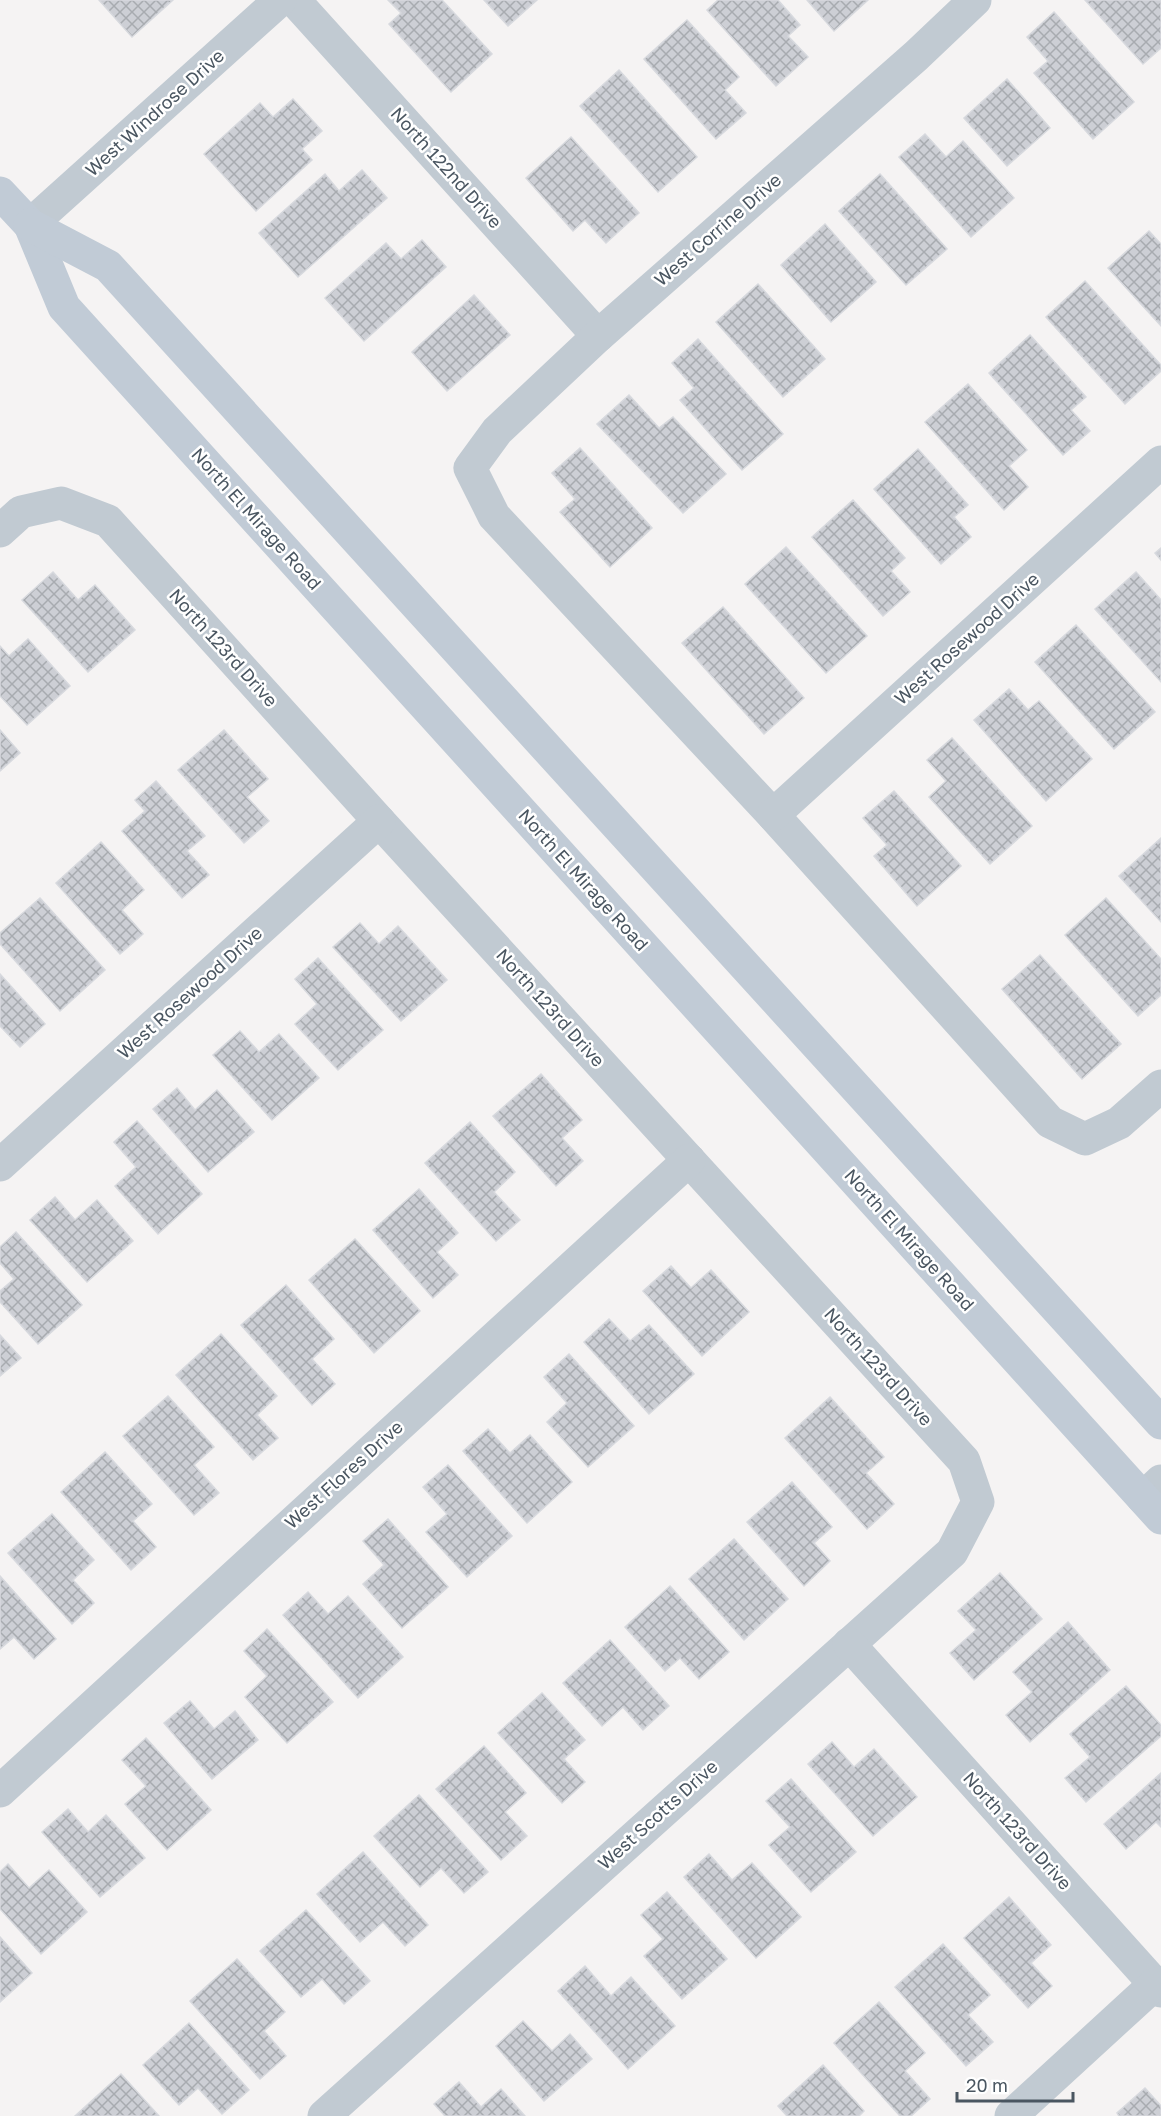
<svg xmlns="http://www.w3.org/2000/svg" width="1161" height="2116" font-family="'Golos Text',sans-serif">
<style>
.building{fill:url(#building-cross-hatch);stroke:#d7d9de;stroke-width:1.5}
.lines{fill:none;stroke-linecap:round;stroke-linejoin:round}
.minor{stroke:#c1cad2;stroke-width:33}
.tertiary{stroke:#c1cad2;stroke-width:33}
.secondary{stroke:#c1cbd6;stroke-width:33}
.labels{text-anchor:middle;stroke-width:5;stroke-linejoin:round;paint-order:stroke}
.street-label{font-size:18px;fill:#4a5661;stroke:#fff}
</style>
<defs>
<pattern id="building-cross-hatch" width="8" height="8" patternUnits="userSpaceOnUse" patternTransform="scale(1.5)"><rect width="8" height="8" fill="#cdcfd5"/><path d="M0 0l8 8M0 8l8-8" fill="none" stroke="#a8abb0"/></pattern>
</defs>
<rect width="100%" height="100%" fill="#f5f3f3"/>
<g class="building">
<polygon points="99,0 173,0 132,37"/>
<polygon points="388,0 442,0 492,54 451,92 389,24 401,13"/>
<polygon points="484,0 537,0 508,26"/>
<polygon points="718,0 778,0 800,25 788,36 808,57 776,86 707,10"/>
<polygon points="807,0 868,0 834,31"/>
<polygon points="1085,0 1161,0 1161,48 1143,64"/>
<polygon points="1054,12 1134,102 1093,139 1034,73 1048,61 1027,37"/>
<polygon points="687,20 739,77 725,90 746,113 716,139 644,59"/>
<polygon points="619,70 697,157 658,192 580,106"/>
<polygon points="1007,79 1050,128 1007,166 964,118"/>
<polygon points="293,99 322,131 302,149 312,160 256,211 204,154 260,103 273,117"/>
<polygon points="925,134 946,157 963,141 1014,198 971,237 899,157"/>
<polygon points="571,137 639,213 606,243 585,220 573,231 526,178"/>
<polygon points="362,170 387,198 298,277 259,233 325,174 339,191"/>
<polygon points="880,174 947,249 906,285 839,211"/>
<polygon points="825,224 876,282 831,322 781,265"/>
<polygon points="1149,231 1161,244 1161,326 1108,268"/>
<polygon points="422,240 446,267 364,341 325,298 386,243 401,259"/>
<polygon points="1085,281 1161,365 1161,371 1125,404 1046,317"/>
<polygon points="758,284 825,359 783,397 716,322"/>
<polygon points="474,295 510,335 447,391 412,352"/>
<polygon points="1030,335 1086,397 1071,410 1090,431 1063,455 989,373"/>
<polygon points="698,339 783,434 742,470 680,400 694,388 672,363"/>
<polygon points="968,384 1027,450 1009,466 1028,487 1004,510 925,422"/>
<polygon points="629,395 659,428 673,417 726,474 683,513 597,424"/>
<polygon points="580,448 652,528 610,567 560,512 575,499 552,473"/>
<polygon points="918,449 968,505 954,517 971,537 941,564 874,489"/>
<polygon points="853,500 905,558 891,571 910,592 883,616 812,537"/>
<polygon points="786,547 867,636 826,673 745,584"/>
<polygon points="1161,548 1161,560 1155,553"/>
<polygon points="53,572 78,600 95,585 135,630 88,672 22,600"/>
<polygon points="1136,572 1161,600 1161,682 1095,609"/>
<polygon points="723,607 804,698 764,734 682,643"/>
<polygon points="1076,625 1155,712 1114,749 1035,662"/>
<polygon points="28,639 70,686 27,725 0,696 0,646 9,656"/>
<polygon points="1009,689 1028,710 1039,701 1092,759 1046,801 974,720"/>
<polygon points="0,730 20,753 0,771"/>
<polygon points="224,730 268,779 247,797 269,821 244,843 178,770"/>
<polygon points="952,738 1032,826 990,864 929,797 946,781 927,760"/>
<polygon points="156,781 205,836 187,851 209,875 182,898 122,831 145,811 135,800"/>
<polygon points="894,791 961,866 917,906 874,856 887,845 863,818"/>
<polygon points="1161,838 1161,922 1119,876"/>
<polygon points="101,842 144,890 122,910 143,934 120,954 56,883"/>
<polygon points="40,898 105,970 60,1011 0,944 0,933"/>
<polygon points="1106,898 1161,959 1161,995 1138,1016 1065,935"/>
<polygon points="360,923 379,944 398,926 447,980 401,1021 333,947"/>
<polygon points="1040,955 1121,1044 1082,1079 1002,989"/>
<polygon points="318,958 383,1030 338,1070 295,1024 317,1004 295,979"/>
<polygon points="0,974 45,1024 20,1047 0,1026"/>
<polygon points="240,1031 259,1052 279,1034 319,1078 272,1120 213,1055"/>
<polygon points="541,1074 582,1120 562,1138 583,1161 556,1186 493,1116"/>
<polygon points="177,1088 195,1110 217,1090 254,1132 208,1172 153,1109"/>
<polygon points="137,1121 202,1194 158,1234 115,1186 136,1167 114,1142"/>
<polygon points="470,1122 515,1172 494,1192 520,1220 496,1241 425,1163"/>
<polygon points="419,1189 458,1233 437,1252 458,1275 433,1298 373,1230"/>
<polygon points="55,1197 75,1220 97,1200 133,1241 87,1282 30,1220"/>
<polygon points="16,1232 82,1305 38,1344 0,1302 0,1291 14,1279 0,1263 0,1247"/>
<polygon points="355,1239 420,1311 374,1353 309,1280"/>
<polygon points="671,1266 691,1288 711,1270 749,1312 702,1356 643,1291"/>
<polygon points="286,1285 334,1339 312,1359 335,1384 312,1405 241,1325"/>
<polygon points="609,1319 630,1341 649,1325 694,1374 649,1414 584,1342"/>
<polygon points="221,1334 277,1396 257,1415 278,1438 253,1460 176,1375"/>
<polygon points="0,1335 21,1358 0,1376"/>
<polygon points="569,1354 634,1426 588,1467 547,1422 567,1403 544,1377"/>
<polygon points="168,1396 214,1447 194,1465 219,1493 194,1515 123,1436"/>
<polygon points="830,1397 884,1457 866,1473 894,1504 867,1529 785,1438"/>
<polygon points="488,1429 510,1453 530,1435 572,1482 527,1523 463,1451"/>
<polygon points="105,1452 152,1504 133,1521 156,1547 131,1570 61,1492"/>
<polygon points="448,1465 512,1536 467,1577 426,1532 447,1514 423,1487"/>
<polygon points="792,1482 832,1527 814,1543 830,1561 804,1586 747,1522"/>
<polygon points="52,1514 94,1560 73,1580 94,1603 72,1624 8,1553"/>
<polygon points="388,1519 448,1587 402,1628 363,1584 384,1565 363,1541"/>
<polygon points="734,1539 788,1599 744,1640 689,1579"/>
<polygon points="1000,1573 1042,1619 974,1680 950,1653 976,1630 958,1611"/>
<polygon points="0,1576 56,1639 34,1659 14,1637 0,1649"/>
<polygon points="670,1586 729,1652 699,1679 680,1658 665,1671 625,1627"/>
<polygon points="308,1592 328,1614 348,1596 403,1657 358,1698 283,1615"/>
<polygon points="1068,1622 1110,1670 1030,1742 1006,1715 1032,1692 1013,1672"/>
<polygon points="267,1629 333,1702 287,1743 245,1697 267,1676 244,1651"/>
<polygon points="610,1640 669,1706 643,1730 623,1707 602,1726 563,1683"/>
<polygon points="1126,1686 1161,1725 1161,1736 1086,1802 1065,1778 1090,1757 1070,1734"/>
<polygon points="542,1693 585,1740 564,1759 585,1782 562,1803 498,1733"/>
<polygon points="190,1701 214,1729 235,1711 258,1740 212,1779 164,1723"/>
<polygon points="146,1738 211,1810 167,1850 125,1804 146,1786 122,1760"/>
<polygon points="832,1742 854,1767 874,1749 917,1797 873,1836 808,1764"/>
<polygon points="484,1746 526,1793 505,1812 527,1836 501,1860 436,1789"/>
<polygon points="1161,1773 1161,1827 1156,1822 1126,1849 1104,1824"/>
<polygon points="791,1779 856,1852 811,1892 769,1845 790,1827 766,1801"/>
<polygon points="419,1795 488,1872 464,1893 441,1868 420,1887 374,1836"/>
<polygon points="68,1809 88,1832 106,1815 145,1858 100,1897 42,1832"/>
<polygon points="363,1852 428,1925 405,1946 383,1922 360,1942 317,1894"/>
<polygon points="709,1854 732,1880 752,1863 801,1917 756,1958 684,1877"/>
<polygon points="8,1864 29,1888 49,1870 87,1912 41,1954 0,1909 0,1872"/>
<polygon points="667,1892 727,1959 682,1999 644,1956 663,1939 641,1915"/>
<polygon points="1009,1897 1051,1945 1031,1963 1052,1986 1028,2008 964,1938"/>
<polygon points="306,1910 370,1981 344,2004 322,1979 301,1997 260,1951"/>
<polygon points="0,1937 32,1973 0,2002"/>
<polygon points="943,1944 990,1995 968,2015 993,2042 966,2066 895,1987"/>
<polygon points="237,1959 285,2012 264,2031 286,2056 260,2079 190,2001"/>
<polygon points="585,1966 611,1996 631,1977 675,2026 628,2069 558,1991"/>
<polygon points="879,2002 925,2053 905,2071 930,2099 911,2116 900,2116 834,2043"/>
<polygon points="523,2021 552,2051 570,2034 592,2059 544,2101 496,2046"/>
<polygon points="189,2023 249,2090 222,2114 198,2088 179,2105 143,2065"/>
<polygon points="823,2065 864,2111 859,2116 787,2116 778,2106"/>
<polygon points="121,2074 159,2116 75,2116"/>
<polygon points="459,2082 481,2107 501,2089 525,2116 445,2116 434,2104"/>
<polygon points="1145,2088 1161,2106 1161,2116 1119,2116 1117,2113"/>
</g>
<g class="lines">
<g class="minor">
<polyline points="294,0 598,336"/>
<polyline points="975,0 916,56 598,336 497,431 470,468 494,516 773,815 1050,1122 1085,1139 1119,1123 1161,1086"/>
<polyline points="30,225 280,0"/>
<polyline points="0,531 21,512 61,503 108,521 379,821 964,1461 978,1502 952,1552 324,2116"/>
<polyline points="773,815 1161,462"/>
<polyline points="0,1165 379,821"/>
<polyline points="849,1644 1161,1991"/>
<polyline points="0,1791 689,1160"/>
<polyline points="1011,2116 1155,1984"/>
</g>
<polyline class="tertiary" points="1143,1498 1161,1481"/>
<g class="secondary">
<polyline points="0,193 30,225 64,307 1161,1518"/>
<polyline points="30,225 108,266 1161,1423"/>
</g>
</g>
<g class="labels">
<g class="street-label">
<text transform="translate(155 113) rotate(-42)" y="6">West Windrose Drive</text>
<text transform="translate(446 168) rotate(48)" y="6">North 122nd Drive</text>
<text transform="translate(718 230) rotate(-41)" y="6">West Corrine Drive</text>
<text transform="translate(256 519) rotate(48)" y="6">North El Mirage Road</text>
<text transform="translate(967 639) rotate(-42)" y="6">West Rosewood Drive</text>
<text transform="translate(223 648) rotate(48)" y="6">North 123rd Drive</text>
<text transform="translate(583 880) rotate(48)" y="6">North El Mirage Road</text>
<text transform="translate(190 993) rotate(-42)" y="6">West Rosewood Drive</text>
<text transform="translate(550 1008) rotate(48)" y="6">North 123rd Drive</text>
<text transform="translate(909 1240) rotate(48)" y="6">North El Mirage Road</text>
<text transform="translate(878 1367) rotate(48)" y="6">North 123rd Drive</text>
<text transform="translate(344 1475) rotate(-42)" y="6">West Flores Drive</text>
<text transform="translate(658 1815) rotate(-42)" y="6">West Scotts Drive</text>
<text transform="translate(1017 1831) rotate(48)" y="6">North 123rd Drive</text>
</g>
</g>
<path d="M957 2092v9h116v-9" fill="none" stroke="#4a5661" stroke-width="3"/>
<text x="966" y="2092" font-size="18" fill="#4a5661" stroke="#ffffff" stroke-width="4.5" paint-order="stroke">20 m</text>
</svg>
